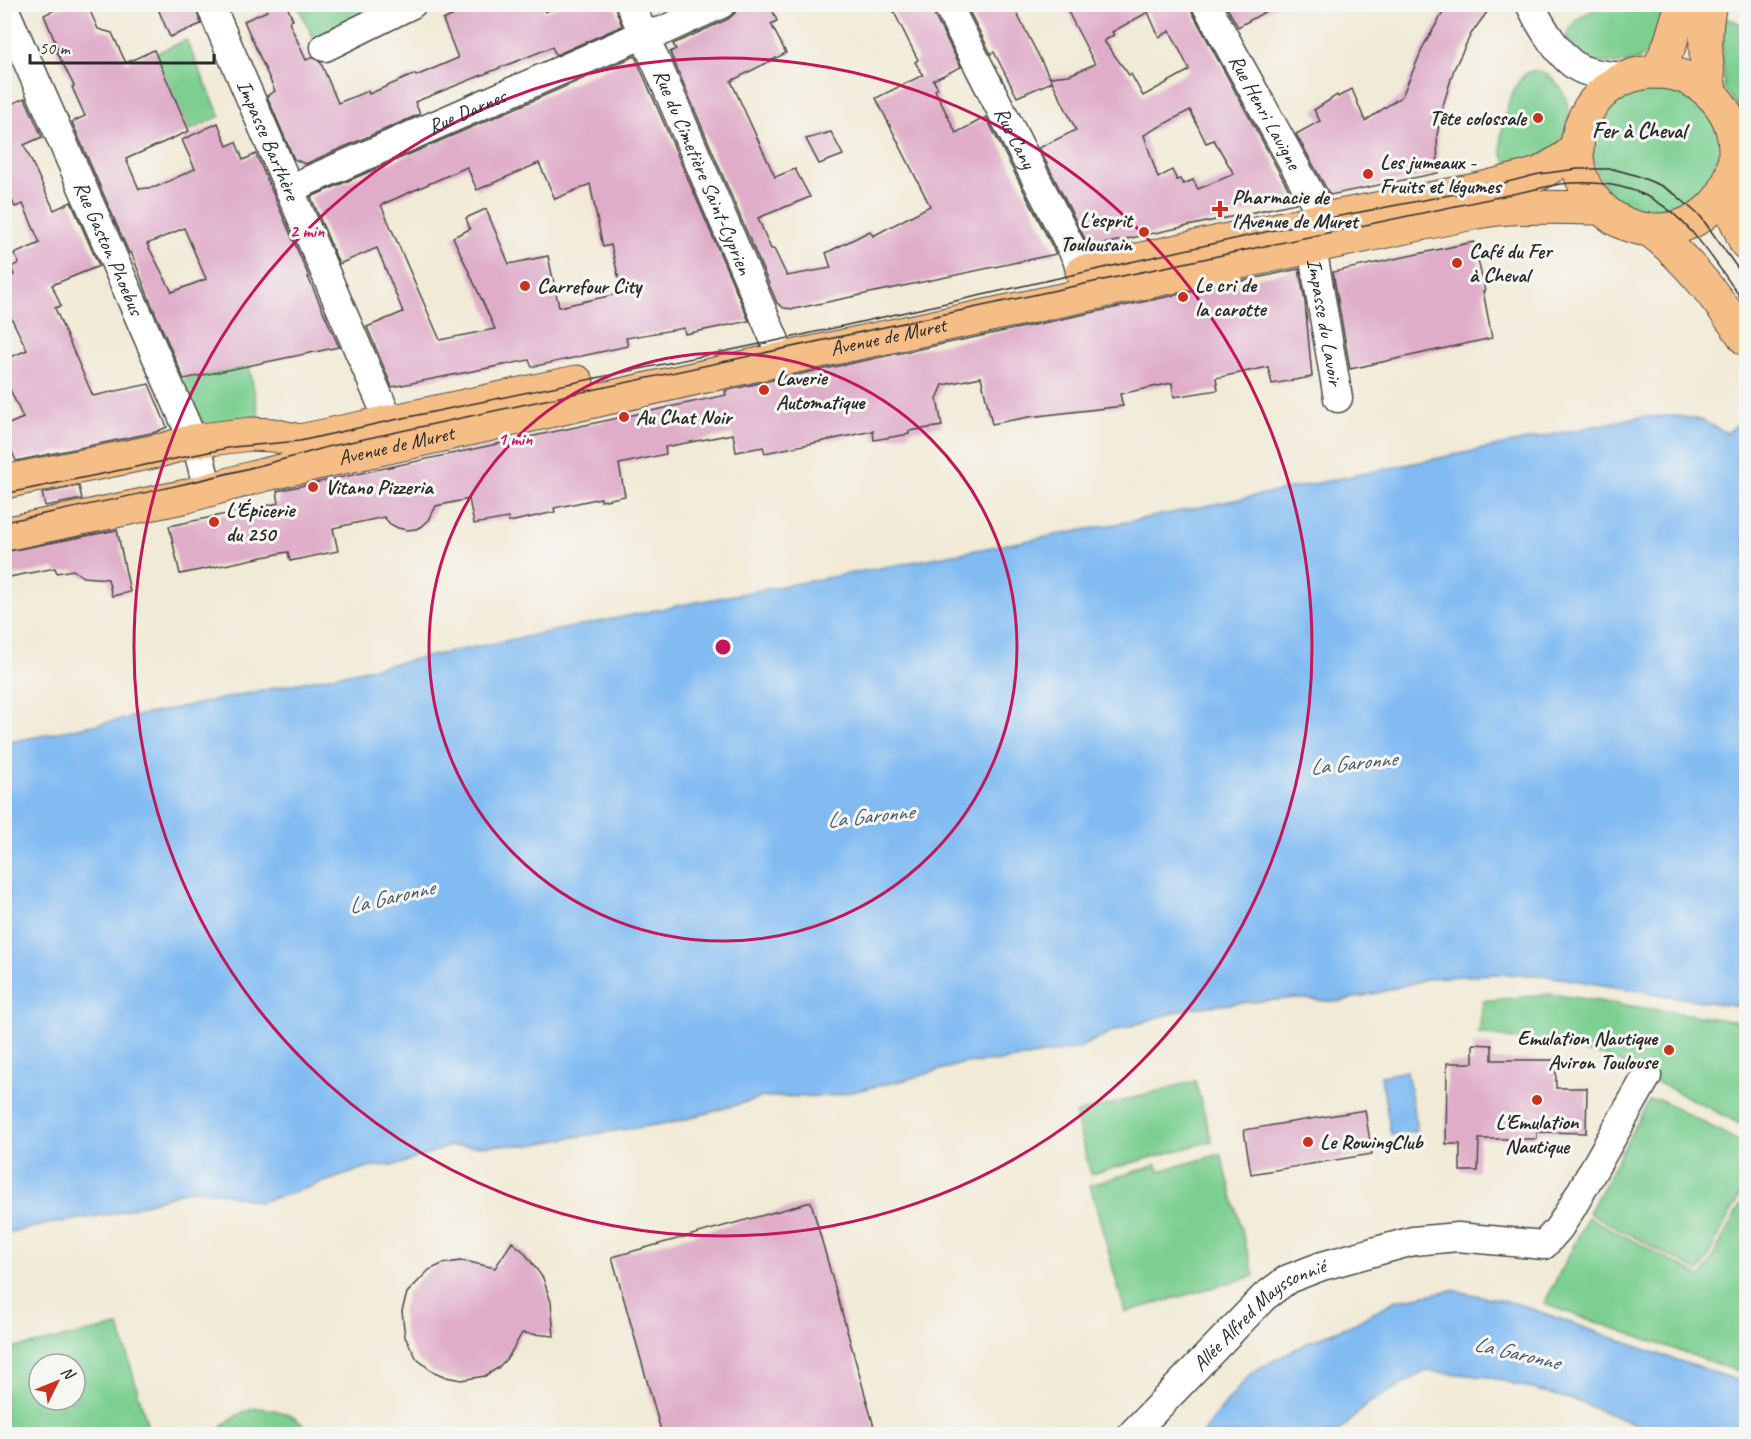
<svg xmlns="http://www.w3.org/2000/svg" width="1751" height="1439" font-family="Caveat,sans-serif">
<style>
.green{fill:#7ccf91;stroke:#547d5e;stroke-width:1.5;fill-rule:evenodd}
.water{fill:#81bbf2;stroke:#56738e;stroke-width:1.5}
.building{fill:#dfadc9;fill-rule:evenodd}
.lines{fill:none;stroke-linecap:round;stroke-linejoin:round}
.minor-casing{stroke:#494845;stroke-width:31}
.major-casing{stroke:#494845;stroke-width:35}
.minor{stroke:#fff;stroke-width:28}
.major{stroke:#f6be87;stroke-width:33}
.tram{stroke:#2b2b2b;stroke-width:1.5}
.ring{fill:none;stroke:#c2185b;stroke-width:3}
.poi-dot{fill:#c8321e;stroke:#f6f6f2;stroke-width:2}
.labels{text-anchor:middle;stroke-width:6;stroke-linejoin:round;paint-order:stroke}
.street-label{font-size:21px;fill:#2b2b2b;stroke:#f6f6f2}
.poi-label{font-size:21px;font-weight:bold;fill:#2b2b2b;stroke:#f6f6f2;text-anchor:start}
.neighbourhood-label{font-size:22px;font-weight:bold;fill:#2b2b2b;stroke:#f6f6f2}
.water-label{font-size:22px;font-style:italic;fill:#455667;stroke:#f6f6f2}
.centre{fill:#c2185b;stroke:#f6f6f2;stroke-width:3}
.ring-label{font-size:18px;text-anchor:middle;font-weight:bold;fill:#c2185b;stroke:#f6f6f2;stroke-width:6;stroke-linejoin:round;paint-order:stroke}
</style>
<rect width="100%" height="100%" fill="#f6f6f2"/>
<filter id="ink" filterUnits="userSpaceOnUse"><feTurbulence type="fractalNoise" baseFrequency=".0167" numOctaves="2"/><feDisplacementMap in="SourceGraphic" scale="12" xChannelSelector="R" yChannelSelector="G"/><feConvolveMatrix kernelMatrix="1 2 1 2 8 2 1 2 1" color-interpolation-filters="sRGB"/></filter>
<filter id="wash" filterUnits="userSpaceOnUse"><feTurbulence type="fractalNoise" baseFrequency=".008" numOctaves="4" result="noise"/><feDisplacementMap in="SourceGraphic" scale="24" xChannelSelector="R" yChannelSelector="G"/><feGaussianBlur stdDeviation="1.35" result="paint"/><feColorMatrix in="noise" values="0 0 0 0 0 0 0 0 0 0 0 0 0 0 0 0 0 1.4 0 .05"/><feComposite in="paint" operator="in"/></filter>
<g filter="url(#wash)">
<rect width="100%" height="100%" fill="#f1ead6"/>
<g class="green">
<path d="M1611,4h57c-6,24 -13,55 -41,59 -12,2 -27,-1 -39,-2l-22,-21c1,-21 27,-31 45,-36z"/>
<polygon points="298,5 445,5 324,62"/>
<polygon points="1723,18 1735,21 1746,28 1746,118 1745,119 1742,118 1735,103 1724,89 1720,19"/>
<polygon points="186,40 220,116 189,131 155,54"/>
<path d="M1531,71c11,-1 18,3 25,11 20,25 14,48 -4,73l-42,10c-4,-4 -7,-7 -8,-12 -5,-20 9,-74 29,-82z"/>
<path d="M1648,87c8,0 16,0 24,2 54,15 63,80 23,115l-4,-3 -12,7 -16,6 3,3c-27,1 -46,-7 -63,-26h4l-10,-21 -1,-8 -5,-1c-6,-39 21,-67 57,-74z"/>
<polygon points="249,365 259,417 204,428 181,380"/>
<polygon points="1551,994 1746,1023 1746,1127 1606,1056 1479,1033 1483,1001"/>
<polygon points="1195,1081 1212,1141 1091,1174 1075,1114"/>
<polygon points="1661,1100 1746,1145 1746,1183 1700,1272 1589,1213 1649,1101"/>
<polygon points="1221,1154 1254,1276 1125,1312 1090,1185 1157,1165 1159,1171"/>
<polygon points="1746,1194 1746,1374 1544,1304 1588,1217 1702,1277"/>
<path d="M119,1326l31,108h-145v-84zM39,1364h36v36h-36z"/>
<path d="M256,1408c22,1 42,6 54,26h-93c10,-15 22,-21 39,-26z"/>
</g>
<g class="water">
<polygon points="1675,416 1701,420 1727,433 1743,419 1746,422 1746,1008 1541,975 1495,974 1431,978 1377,993 1336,1002 1295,998 1189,1008 1111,1032 1079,1048 1003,1061 965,1063 905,1080 833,1096 764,1097 676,1122 574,1137 532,1145 450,1146 400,1164 365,1168 289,1194 259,1202 219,1192 188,1190 117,1213 49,1224 5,1233 5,743 681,605 1137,520 1639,417"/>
<polygon points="1407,1071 1417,1131 1391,1135 1381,1076"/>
<polygon points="1453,1290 1518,1304 1652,1352 1746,1383 1746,1434 1659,1434 1577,1401 1488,1377 1426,1371 1367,1404 1337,1434 1203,1434 1212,1420 1252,1372 1309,1342 1356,1323 1394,1301"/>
</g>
<g id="blocks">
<g class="building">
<path d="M66,4h21l11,25 14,4 14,30 28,-13 35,81 -63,28 13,30 17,-2 39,-18 -13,-29 36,-17 9,23 9,-4 7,18 13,-6 53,123h-1l31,70 -155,32 -34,-78 -19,-49 -2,1 -57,-131 13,-6 -13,-29 2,-1 -19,-38 3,1 -14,-34zM184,228l22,51 -34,13 -25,-48z"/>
<polygon points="156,4 194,4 201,24 170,37"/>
<polygon points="264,4 286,4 293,20 289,22 306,60 313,57 321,63 338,103 368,91 369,94 415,74 416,76 458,58 443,20 477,4 542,4 545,12 564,4 614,4 622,26 556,55 552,47 415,102 420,114 305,164 294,159 267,96 275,91 244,21 267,11"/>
<polygon points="737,4 770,4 777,21 771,24 786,53 731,81 775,177 795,169 810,197 758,218 771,249 774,249 787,276 831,268 826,253 870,231 873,236 930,206 876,98 923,75 915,62 918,60 890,4 931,4 932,11 961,67 933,80 938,88 935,90 956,133 986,117 1056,254 794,309 784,308 777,303 670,52 676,49 673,44 728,19 735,13"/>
<polygon points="978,4 1012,4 1052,82 1017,97 994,52 991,54 968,9"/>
<path d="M1064,4h126l2,8 104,191 -207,44 -50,-99 37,-18 -26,-53 19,-2 26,-11zM1148,12l11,25 11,-6 19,38 -1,2 -45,25 -12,-22 -2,1 -25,-34 10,-6 -2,-3zM1190,110l16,33 8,-3 20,34 -36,15 -5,-9 -10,4 -3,-5 -3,1 -5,-10 -14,8 -14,-43z"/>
<polygon points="1225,4 1279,4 1238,27"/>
<polygon points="1448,4 1493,4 1471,34 1454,69 1443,106 1437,135 1438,173 1330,195 1296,134 1320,121 1314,110 1337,95 1338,97 1352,89 1365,121 1402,96 1424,45"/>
<path d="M635,56l114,265 -64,13 -1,-6 -58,10 2,8 -96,21 -3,-7 -137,27 -25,-60 36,-15 -26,-64 -38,16 -28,-67zM539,163l16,36 35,-15 13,63 8,-2 11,48 -63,14 -11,-51 -39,8 -23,-55 -20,9 4,11 -17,8 42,92 -55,11 -59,-135 86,-38 10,23z"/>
<polygon points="25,98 42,137 24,145 54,210 71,202 99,266 52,285 61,306 55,308 65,332 93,396 149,384 167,427 156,432 16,461 4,433 4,426 23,418 4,376 4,360 27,350 4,303 4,279 14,275 11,267 19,263 14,254 40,243 23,204 15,207 4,183 4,101 7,106"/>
<polygon points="831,132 843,155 819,164 806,139"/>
<polygon points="1474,242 1485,291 1483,291 1492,338 1350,369 1333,272"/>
<polygon points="1299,269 1305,302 1312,377 1272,384 1268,367 1216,378 1218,390 1174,397 1172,383 1120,394 1123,406 1029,417 992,424 981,377 943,385 937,399 942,426 909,431 909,434 874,440 873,431 765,453 763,447 736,452 733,434 665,447 666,454 619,464 625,496 601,501 601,498 554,508 555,512 509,522 508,518 474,524 469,499 436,506 429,520 422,526 416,529 407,530 398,528 390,524 384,517 333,528 338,551 290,561 288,552 180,574 169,526 279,503 277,491 726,395 725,391 777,379"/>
<polygon points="79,486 82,499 45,506 42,493"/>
<polygon points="117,530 130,592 112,596 108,579 83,577 73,570 57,573 55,568 4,578 4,552"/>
<polygon points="1473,1044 1492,1045 1492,1060 1556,1060 1556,1088 1587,1088 1586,1133 1537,1132 1537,1139 1479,1139 1478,1171 1460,1171 1460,1144 1446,1144 1447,1063 1473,1063"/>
<polygon points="1365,1110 1372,1154 1251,1174 1244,1130"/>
<polygon points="811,1202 876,1434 662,1434 612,1257"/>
<polygon points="512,1242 524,1252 543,1278 551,1302 554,1336 522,1333 509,1356 498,1368 485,1376 461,1380 446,1377 432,1371 417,1359 405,1337 402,1311 407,1293 429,1270 442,1264 460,1261 469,1262 495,1268"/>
</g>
</g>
</g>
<g filter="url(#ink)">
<use href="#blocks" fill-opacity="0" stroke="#494845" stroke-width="1.5"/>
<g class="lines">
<defs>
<g id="minor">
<path id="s1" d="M210,4l179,417"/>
<path id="s2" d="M630,4l30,67 115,270"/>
<path id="s3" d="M947,4l130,255 4,14"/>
<path id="s4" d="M1206,4l118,215"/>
<path d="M1530,4c10,21 31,57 53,66 14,5 28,6 42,7"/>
<path id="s5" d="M4,8l195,446 9,36"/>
<polyline points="325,47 412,4"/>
<polyline points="1735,149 1746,132"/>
<path id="s6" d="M289,189l355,-155 18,-3 59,-27"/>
<path id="s7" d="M1312,247l26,151"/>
<path id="s8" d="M1132,1434l132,-137 24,-18 34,-13 91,-25 45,-4 86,8 15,-17 12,-19 76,-133"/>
</g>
<g id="major">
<circle cx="1656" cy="151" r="79"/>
<polyline points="1657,72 1670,44 1682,4"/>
<path d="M1710,93c-4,-30 -7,-58 0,-89"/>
<polyline points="1724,193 1746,243"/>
<path d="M1651,231c39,30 67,69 95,108"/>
<polyline points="1082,272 1324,219 1476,190 1520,179 1539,174 1567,157 1576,147"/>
<polyline points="4,482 162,450 193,441 251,434 273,435 300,441 577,382"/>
<path id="s9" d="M4,534l183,-38 76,-21 510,-114 680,-144c12,-2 25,-6 37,-7 37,-5 73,-2 110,-2"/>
</g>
</defs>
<use href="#minor" class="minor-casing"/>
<use href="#major" class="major-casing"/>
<use href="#minor" class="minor"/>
<use href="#major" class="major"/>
<g class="tram">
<polyline points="4,494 233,447 300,441 389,421 775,341 1324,219 1476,190 1539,174 1578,169 1613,169 1635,175 1662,186 1676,195 1701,217 1746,280"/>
<path d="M4,522c109,-22 217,-44 323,-75l762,-164 471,-99c105,-10 132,46 186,121"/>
</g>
</g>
</g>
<g class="ring">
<circle cx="723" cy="647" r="294"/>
<circle cx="723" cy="647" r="589"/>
</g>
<g class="poi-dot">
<circle cx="1538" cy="118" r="6"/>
<circle cx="1368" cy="174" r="6"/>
<path d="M1217 200h6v6h6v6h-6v6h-6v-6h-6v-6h6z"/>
<circle cx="1144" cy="232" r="6"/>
<circle cx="1457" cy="263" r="6"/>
<circle cx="525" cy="286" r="6"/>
<circle cx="1183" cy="297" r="6"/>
<circle cx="764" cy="390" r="6"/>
<circle cx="624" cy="417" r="6"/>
<circle cx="313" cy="487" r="6"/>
<circle cx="214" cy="522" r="6"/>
<circle cx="1669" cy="1050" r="6"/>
<circle cx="1537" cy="1100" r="6"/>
<circle cx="1308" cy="1142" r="6"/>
</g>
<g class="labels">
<g class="street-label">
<text dy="7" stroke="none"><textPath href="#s6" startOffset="194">Rue Darnes</textPath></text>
<text dy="7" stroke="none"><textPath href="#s4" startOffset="123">Rue Henri Lavigne</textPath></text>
<text dy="7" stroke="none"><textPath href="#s3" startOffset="150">Rue Cany</textPath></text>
<text dy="7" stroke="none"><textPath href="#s1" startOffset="148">Impasse Barthère</textPath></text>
<text dy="7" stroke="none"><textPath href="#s2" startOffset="183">Rue du Cimetière Saint-Cyprien</textPath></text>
<text dy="7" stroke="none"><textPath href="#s5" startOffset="262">Rue Gaston Phoebus</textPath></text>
<text dy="7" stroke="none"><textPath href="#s7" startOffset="76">Impasse du Lavoir</textPath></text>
<text dy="7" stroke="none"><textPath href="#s9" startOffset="906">Avenue de Muret</textPath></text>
<text dy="7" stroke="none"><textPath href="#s9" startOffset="402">Avenue de Muret</textPath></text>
<text dy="7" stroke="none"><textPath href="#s8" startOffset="176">Allée Alfred Mayssonnié</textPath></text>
</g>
<g class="poi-label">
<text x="1526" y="125" text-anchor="end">Tête colossale</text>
<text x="1380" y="169">Les jumeaux -<tspan x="1380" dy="24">Fruits et légumes</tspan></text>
<text x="1232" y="204">Pharmacie de<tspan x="1232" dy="24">l'Avenue de Muret</tspan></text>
<text x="1132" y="227" text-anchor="end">L'esprit<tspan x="1132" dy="24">Toulousain</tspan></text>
<text x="1469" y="258">Café du Fer<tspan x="1469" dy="24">à Cheval</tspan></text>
<text x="1195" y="292">Le cri de<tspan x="1195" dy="24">la carotte</tspan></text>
<text x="537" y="293">Carrefour City</text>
<text x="776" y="385">Laverie<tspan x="776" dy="24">Automatique</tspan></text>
<text x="636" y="424">Au Chat Noir</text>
<text x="325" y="494">Vitano Pizzeria</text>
<text x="226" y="517">L'Épicerie<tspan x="226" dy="24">du 250</tspan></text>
<text x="1657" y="1045" text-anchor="end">Emulation Nautique<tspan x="1657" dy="24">Aviron Toulouse</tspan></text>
<text x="1537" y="1129" text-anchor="middle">L'Emulation<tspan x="1537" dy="24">Nautique</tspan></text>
<text x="1320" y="1149">Le RowingClub</text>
</g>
<g class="neighbourhood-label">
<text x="1639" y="138">Fer à Cheval</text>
</g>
<g class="water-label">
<text transform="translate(1353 762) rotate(-6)" y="8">La Garonne</text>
<text transform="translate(870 815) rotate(-6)" y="8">La Garonne</text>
<text transform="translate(391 896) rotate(-13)" y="8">La Garonne</text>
<text transform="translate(1517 1352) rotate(13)" y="8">La Garonne</text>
</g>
</g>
<circle cx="723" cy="647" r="9" class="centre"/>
<g class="ring-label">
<text x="307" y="237">2 min</text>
<text x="515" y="445">1 min</text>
</g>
<rect width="1751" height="1439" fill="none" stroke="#f6f6f2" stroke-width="24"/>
<g transform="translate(57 1382) rotate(47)"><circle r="28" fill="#f6f6f2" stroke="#a5a5a2" stroke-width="1.5"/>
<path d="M0-4.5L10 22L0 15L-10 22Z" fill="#c8321e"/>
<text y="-9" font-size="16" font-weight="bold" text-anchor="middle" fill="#2b2b2b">N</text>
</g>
<path d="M30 54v9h184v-9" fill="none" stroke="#2b2b2b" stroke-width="3"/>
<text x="39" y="54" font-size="18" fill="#2b2b2b" stroke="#f6f6f2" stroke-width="4.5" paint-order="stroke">50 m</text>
</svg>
